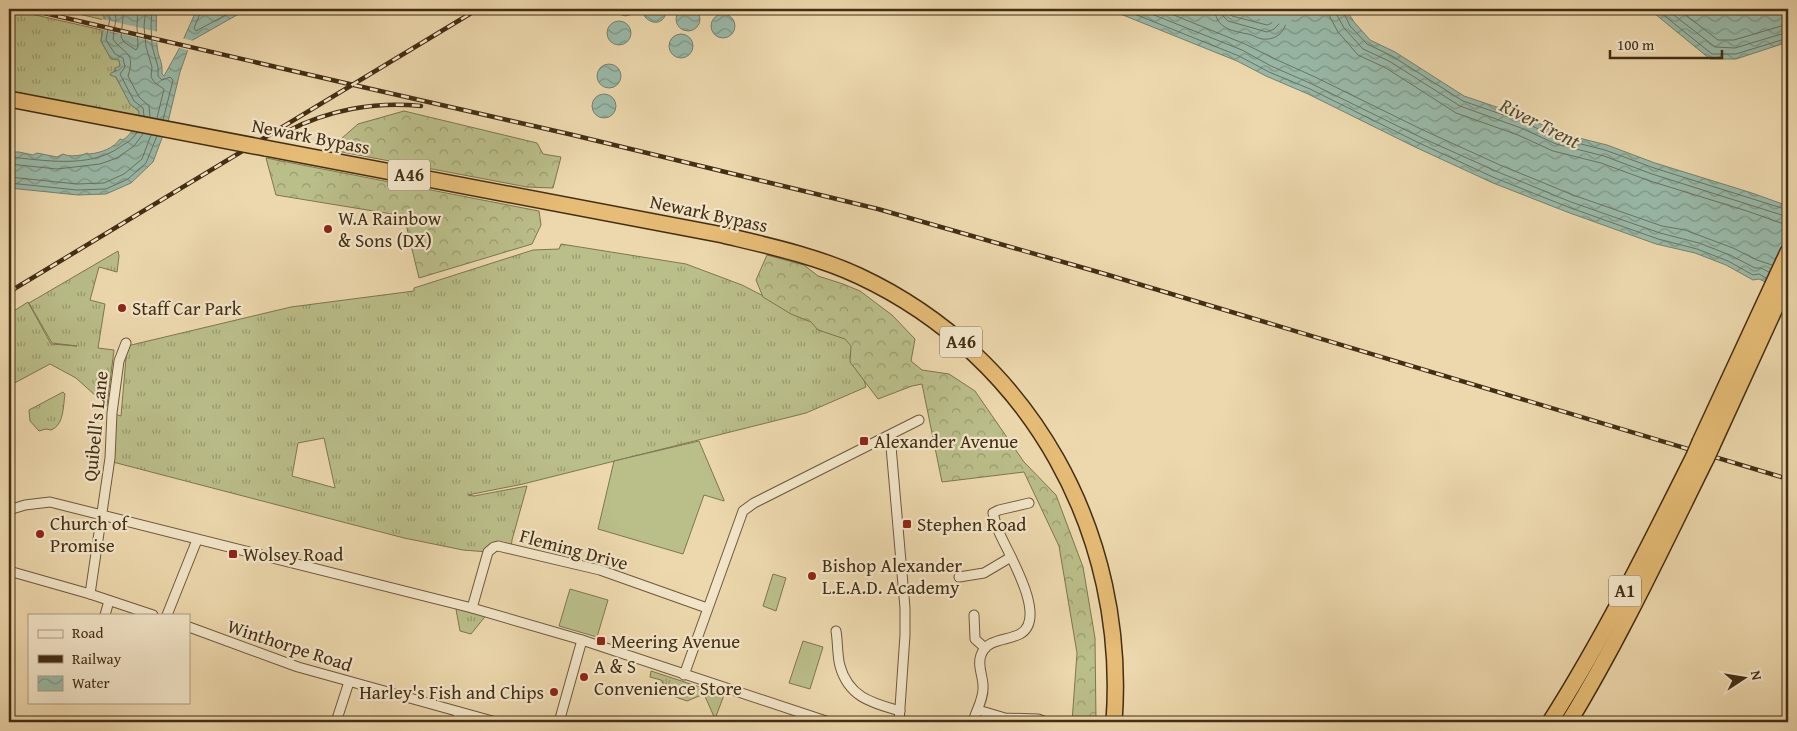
<svg xmlns="http://www.w3.org/2000/svg" width="1797" height="731" font-family="'Gentium Book Plus',serif">
<style>
.grass{fill:url(#grass-tufts);stroke:#7e764f;fill-rule:evenodd}
.forest{fill:url(#forest-crowns);stroke:#7e764f}
.garden{fill:#babe89;stroke:#7e764f}
.water{fill:url(#water-waves);stroke:#77826e}
.pier{fill:#edd8ad}
.lines{fill:none;stroke-linecap:round;stroke-linejoin:round}
.shore{stroke:#6e7460;stroke-width:1}
.river{stroke:#99baaa;stroke-width:14}
.minor-casing{stroke:#6e583b;stroke-width:11}
.trunk-casing{stroke:#432e15;stroke-width:18}
.minor{stroke:#f3e6ca;stroke-width:9}
.trunk{stroke:#e6bc76;stroke-width:15}
.rail-casing{stroke:#432e15;stroke-width:4.5}
.rail{stroke:#f3e6ca;stroke-width:2.5;stroke-dasharray:8;stroke-linecap:butt}
.trunk-bridge-casing{stroke:#432e15;stroke-width:18;stroke-linecap:butt}
.trunk-bridge{stroke:#e6bc76;stroke-width:15}
.poi-dot{fill:#8f2418;stroke:#f3e6ca;stroke-width:2}
.labels{text-anchor:middle;stroke-width:4.5;stroke-linejoin:round;paint-order:stroke}
.shield{fill:#f3e6ca;stroke:#78654b;stroke-width:1}
.shield-label{font-size:18px;font-weight:bold;fill:#432e15}
.street-label{font-size:19px;fill:#432e15;stroke:#f3e6ca}
.poi-label{font-size:19px;fill:#432e15;stroke:#f3e6ca;text-anchor:start}
.water-label{font-size:20px;font-style:italic;fill:#544a33;stroke:#f3e6ca}
</style>
<defs>
<pattern id="grass-tufts" width="24" height="20" patternUnits="userSpaceOnUse" patternTransform="scale(1.25)"><rect width="24" height="20" fill="#babe89"/><path d="M3 7l-1-3M5 7V3M7 7l1-3M15 17l-1-3M17 17v-4M19 17l1-3" fill="none" stroke="#999b6f"/></pattern>
<pattern id="forest-crowns" width="20" height="18" patternUnits="userSpaceOnUse" patternTransform="scale(1.25)"><rect width="20" height="18" fill="#babe89"/><path d="M2 6a3 3 0 1 1 6 0M12 15a3 3 0 1 1 6 0" fill="none" stroke="#999b6f"/></pattern>
<pattern id="water-waves" width="16" height="10" patternUnits="userSpaceOnUse" patternTransform="scale(1.25)"><rect width="16" height="10" fill="#99baaa"/><path d="M0 5q4-4 8 0t8 0" fill="none" stroke="#7e9889"/></pattern>
</defs>
<rect width="100%" height="100%" fill="#edd8ad"/>
<filter id="stains"><feTurbulence type="fractalNoise" baseFrequency=".004" numOctaves="4"/><feColorMatrix values="0 0 0 0 .2 0 0 0 0 .09 0 0 0 0 .02 0 0 0 .5 -.17"/></filter>
<radialGradient id="worn" r=".72"><stop offset=".6" stop-color="#630" stop-opacity="0"/><stop offset="1" stop-color="#630" stop-opacity=".3"/></radialGradient>
<g class="grass">
<polygon points="9,9 102,30 101,41 111,59 119,59 120,67 113,72 131,105 139,111 140,116 9,91"/>
<polygon points="58,9 98,9 104,16 104,20"/>
<path d="M561,244l125,20 56,21 111,57 13,45 -60,26 -283,71 -55,11 6,1 53,-10 -15,54 -1,8 -8,-2 -15,6 -25,-2 -59,-12 -295,-77 3,-48 9,3 6,-70 164,-39 123,-16v-3l119,-38 26,-1zM324,438l11,50 -43,-12 6,-33z"/>
<polygon points="118,251 119,256 117,272 99,267 90,300 105,304 98,348 114,350 107,406 76,378 50,364 9,386 9,314 28,302 51,344 77,346 52,343 29,303"/>
<path d="M63,392l2,2c-2,13 -1,31 -14,36l-5,-1 -7,2 -9,-10 -1,-11z"/>
<polygon points="455,604 488,613 471,634 460,631"/>
<polygon points="651,671 724,695 715,719 704,694 687,701 670,695 661,680 650,677"/>
</g>
<g class="forest">
<polygon points="404,111 537,143 543,154 561,157 553,188 527,187 342,152 341,139 358,124"/>
<polygon points="266,158 539,211 541,225 532,244 419,278 404,216 276,195"/>
<polygon points="767,255 804,265 818,276 843,284 860,291 892,315 915,339 911,361 922,370 949,374 975,391 1024,462 1056,495 1083,567 1095,638 1096,722 1072,722 1077,653 1059,546 1024,472 942,482 922,384 912,386 878,399 850,362 851,346 845,339 818,330 811,322 791,314 763,297 756,280"/>
</g>
<g class="garden">
<polygon points="699,441 724,500 724,501 704,495 683,554 598,529 614,461"/>
<polygon points="773,574 786,578 776,611 763,606"/>
<polygon points="570,589 608,600 597,637 559,626"/>
<polygon points="803,641 823,647 810,689 789,683"/>
</g>
<g class="water">
<circle cx="688" cy="19" r="12"/>
<path d="M98,9h59c-1,12 -1,25 0,37 1,12 6,15 5,28l2,2 15,-27 18,-40 53,1 -6,1 -53,30 -11,31 -12,50 -15,40 -22,21 -25,11 -28,1 -69,-7v-36h10l14,3 4,-2 20,4 6,-3c6,3 18,2 24,-1l2,1c12,-1 25,-6 31,-15l3,1c9,-6 17,-19 16,-29l-9,-7 -14,-27 -6,-2 1,-2 5,-2 -1,-3 5,-2 -1,-6 -8,-1 -10,-18 4,-23z"/>
<path d="M615,9h21c-6,9 -15,9 -21,0z"/>
<path d="M643,9h23c1,13 -12,18 -21,8z"/>
<polygon points="1108,9 1227,9 1267,20 1268,15 1265,9 1346,9 1354,22 1370,40 1395,52 1464,96 1526,117 1559,133 1607,145 1655,163 1752,193 1788,206 1788,293 1759,279 1753,280 1726,265 1695,253 1656,244 1567,212 1493,183 1415,147 1308,94 1266,76 1237,61"/>
<polygon points="1649,9 1788,9 1788,42 1736,59 1710,59"/>
<circle cx="723" cy="26" r="12"/>
<circle cx="619" cy="33" r="12"/>
<circle cx="681" cy="46" r="12"/>
<circle cx="609" cy="76" r="12"/>
<circle cx="604" cy="106" r="12"/>
</g>
<g class="pier">
<polygon points="102,19 159,32 159,43 100,29"/>
<polygon points="181,38 194,41 190,51 177,47"/>
</g>
<g class="lines">
<g class="shore">
<polyline points="105,9 110,18 106,40 115,54 123,58 125,67 120,74 134,101 143,108 144,116"/>
<path d="M113,9l3,9 -3,21c11,16 23,12 15,37l11,21 10,9 1,11"/>
<polyline points="121,9 123,17 121,37 124,42 136,50 138,47 137,26 138,9"/>
<polyline points="146,9 144,26 146,47 152,67 151,77 155,83 164,89 157,118"/>
<polyline points="152,9 151,26 152,46 158,67 158,76 162,80 170,77 173,80 163,120"/>
<polyline points="202,9 194,28 196,31 237,9"/>
<polyline points="1122,9 1239,56 1269,72 1310,89 1417,142 1495,178 1568,207 1658,239 1697,249 1728,261 1753,275 1759,274 1766,278"/>
<polyline points="1139,9 1242,50 1271,66 1312,84 1420,137 1498,172 1571,202 1660,233 1699,243 1730,255 1755,268 1761,268 1769,272"/>
<polyline points="1159,9 1245,44 1275,59 1315,77 1423,130 1500,165 1573,195 1662,226 1685,230 1733,248 1757,260 1772,265"/>
<path d="M1215,9c0,19 17,22 33,25 5,1 9,4 14,5 19,2 28,-14 24,-30"/>
<polyline points="1222,9 1223,16 1228,21 1267,32 1274,29 1279,24 1279,14 1278,9"/>
<path d="M1228,9l1,4 3,3 35,9c9,-2 7,-10 3,-16"/>
<polyline points="1329,9 1330,17 1338,32 1358,55 1386,68 1456,113 1518,135 1553,151 1601,163 1650,181 1747,211 1781,223 1788,224"/>
<polyline points="1336,9 1337,15 1344,28 1363,49 1389,61 1460,106 1521,128 1556,144 1604,156 1652,174 1788,217"/>
<polyline points="1342,9 1350,26 1367,44 1392,56 1463,101 1524,122 1557,138 1605,150 1654,168 1788,210"/>
<polyline points="1656,9 1712,54 1736,54 1788,38"/>
<polyline points="1666,9 1715,47 1735,48 1788,32"/>
<polyline points="1678,9 1718,40 1734,40 1788,24"/>
<path d="M9,157c35,3 80,12 111,-10 7,-5 12,-6 17,-15"/>
<polyline points="9,164 57,169 100,164 117,158 134,146 143,134"/>
<polyline points="9,177 77,184 104,183 124,174 142,159 151,135"/>
<polyline points="9,183 77,190 106,189 128,179 146,163 157,136"/>
</g>
<polyline class="river" points="1248,9 1285,18"/>
<defs>
<g id="minor">
<polyline points="890,435 905,608 905,635 899,722"/>
<polyline points="9,510 25,505 50,502 472,608 582,640 829,722"/>
<polyline points="9,571 90,594 153,615"/>
<polyline points="959,577 984,573 1011,557"/>
<polyline points="90,594 110,458 112,413 119,361 126,343"/>
<polyline points="472,608 488,552 494,547 498,546 600,570 707,608"/>
<polyline points="105,615 109,601"/>
<polyline points="167,615 197,540"/>
<polyline points="974,615 975,639 985,648"/>
<polyline points="189,627 298,667 496,722"/>
<path d="M836,631c2,11 1,24 4,35 9,32 33,37 60,45"/>
<polyline points="684,675 743,511 754,503 919,420"/>
<polyline points="978,710 1005,718 1038,719 1046,722"/>
<polyline points="458,712 459,722"/>
<polyline points="336,722 349,682"/>
<polyline points="559,722 582,640"/>
<path d="M973,722c3,-12 11,-23 10,-36 0,-10 -6,-21 -2,-31 6,-17 26,-14 39,-21 29,-16 -13,-82 -21,-102 -3,-6 -4,-12 -6,-19l6,-3 30,-7"/>
</g>
<g id="trunk">
<path d="M265,148l458,87c46,11 93,21 136,41 173,81 269,259 255,446"/>
<polyline points="1700,442 1788,252"/>
<polyline points="1712,446 1788,280"/>
<path d="M1550,722c54,-85 99,-176 144,-266"/>
<path d="M1569,722c51,-84 93,-174 137,-263"/>
</g>
</defs>
<use href="#minor" class="minor-casing"/>
<use href="#trunk" class="trunk-casing"/>
<use href="#minor" class="minor"/>
<use href="#trunk" class="trunk"/>
<defs>
<g id="rail">
<polyline points="27,9 345,83 573,135 878,209 1105,274 1788,479"/>
<path d="M288,131c40,-21 88,-30 133,-25"/>
<polyline points="9,292 478,9"/>
</g>
</defs>
<use href="#rail" class="rail-casing"/>
<use href="#rail" class="rail"/>
<defs>
<g id="trunk-bridge">
<polyline points="9,99 265,148"/>
<polyline points="1694,456 1700,442"/>
<polyline points="1706,459 1712,446"/>
</g>
</defs>
<use href="#trunk-bridge" class="trunk-bridge-casing"/>
<use href="#trunk-bridge" class="trunk-bridge"/>
</g>
<g class="poi-dot">
<circle cx="328" cy="229" r="5"/>
<circle cx="122" cy="308" r="5"/>
<rect x="859" y="436" width="10" height="10" rx="2.5"/>
<rect x="902" y="519" width="10" height="10" rx="2.5"/>
<circle cx="40" cy="534" r="5"/>
<rect x="228" y="549" width="10" height="10" rx="2.5"/>
<circle cx="812" cy="576" r="5"/>
<rect x="596" y="636" width="10" height="10" rx="2.5"/>
<circle cx="584" cy="677" r="5"/>
<circle cx="554" cy="692" r="5"/>
</g>
<g class="labels">
<g class="shield">
<rect x="388" y="159.5" width="42" height="31" rx="4"/>
<rect x="940" y="326.5" width="42" height="31" rx="4"/>
<rect x="1609" y="575.5" width="32" height="31" rx="4"/>
</g>
<g class="shield-label">
<text x="409" y="181">A46</text>
<text x="961" y="348">A46</text>
<text x="1625" y="597">A1</text>
</g>
<g class="street-label">
<text transform="translate(311 136) rotate(11)" y="7">Newark Bypass</text>
<text transform="translate(709 213) rotate(12)" y="7">Newark Bypass</text>
<text transform="translate(95 426) rotate(-84)" y="7">Quibell's Lane</text>
<text transform="translate(574 549) rotate(15)" y="7">Fleming Drive</text>
<text transform="translate(290 645) rotate(18)" y="7">Winthorpe Road</text>
</g>
<g class="poi-label">
<text x="338" y="225">W.A Rainbow<tspan x="338" dy="22">&amp; Sons (DX)</tspan></text>
<text x="132" y="315">Staff Car Park</text>
<text x="874" y="448">Alexander Avenue</text>
<text x="50" y="530">Church of<tspan x="50" dy="22">Promise</tspan></text>
<text x="917" y="531">Stephen Road</text>
<text x="243" y="561">Wolsey Road</text>
<text x="822" y="572">Bishop Alexander<tspan x="822" dy="22">L.E.A.D. Academy</tspan></text>
<text x="611" y="648">Meering Avenue</text>
<text x="594" y="673">A &amp; S<tspan x="594" dy="22">Convenience Store</tspan></text>
<text x="544" y="699" text-anchor="end">Harley's Fish and Chips</text>
</g>
<g class="water-label">
<text transform="translate(1540 123) rotate(27)" y="7">River Trent</text>
</g>
</g>
<rect width="1797" height="731" fill="none" stroke="#edd8ad" stroke-width="30"/>
<rect x="10" y="10" width="1777" height="711" fill="none" stroke="#432e15" stroke-width="2.5"/>
<rect x="15" y="15" width="1767" height="701" fill="none" stroke="#432e15"/>
<rect x="28" y="614" width="162" height="90" fill="#f3e6ca" stroke="#ad9c82"/>
<rect x="38" y="630" width="25" height="8" fill="#f3e6ca" stroke="#ad9c82"/>
<text x="72" y="638" font-size="15" fill="#432e15">Road</text>
<rect x="38" y="655" width="25" height="8" fill="#432e15" stroke="#ad9c82"/>
<text x="72" y="664" font-size="15" fill="#432e15">Railway</text>
<rect x="38" y="676" width="25" height="15" fill="url(#water-waves)" stroke="#ad9c82"/>
<text x="72" y="688" font-size="15" fill="#432e15">Water</text>
<g transform="translate(1744 678) rotate(78)" stroke="#f3e6ca" stroke-width="4" paint-order="stroke">
<path d="M0-4L9 19L0 12L-9 19Z" fill="#432e15"/>
<text y="-8" font-size="14" font-weight="bold" text-anchor="middle" fill="#432e15">N</text>
</g>
<path d="M1610 50v8h112v-8" fill="none" stroke="#432e15" stroke-width="2.5"/>
<text x="1617" y="50" font-size="15" fill="#432e15" stroke="#f3e6ca" stroke-width="4" paint-order="stroke">100 m</text>
<rect width="100%" height="100%" filter="url(#stains)"/>
<rect width="100%" height="100%" fill="url(#worn)"/>
</svg>
